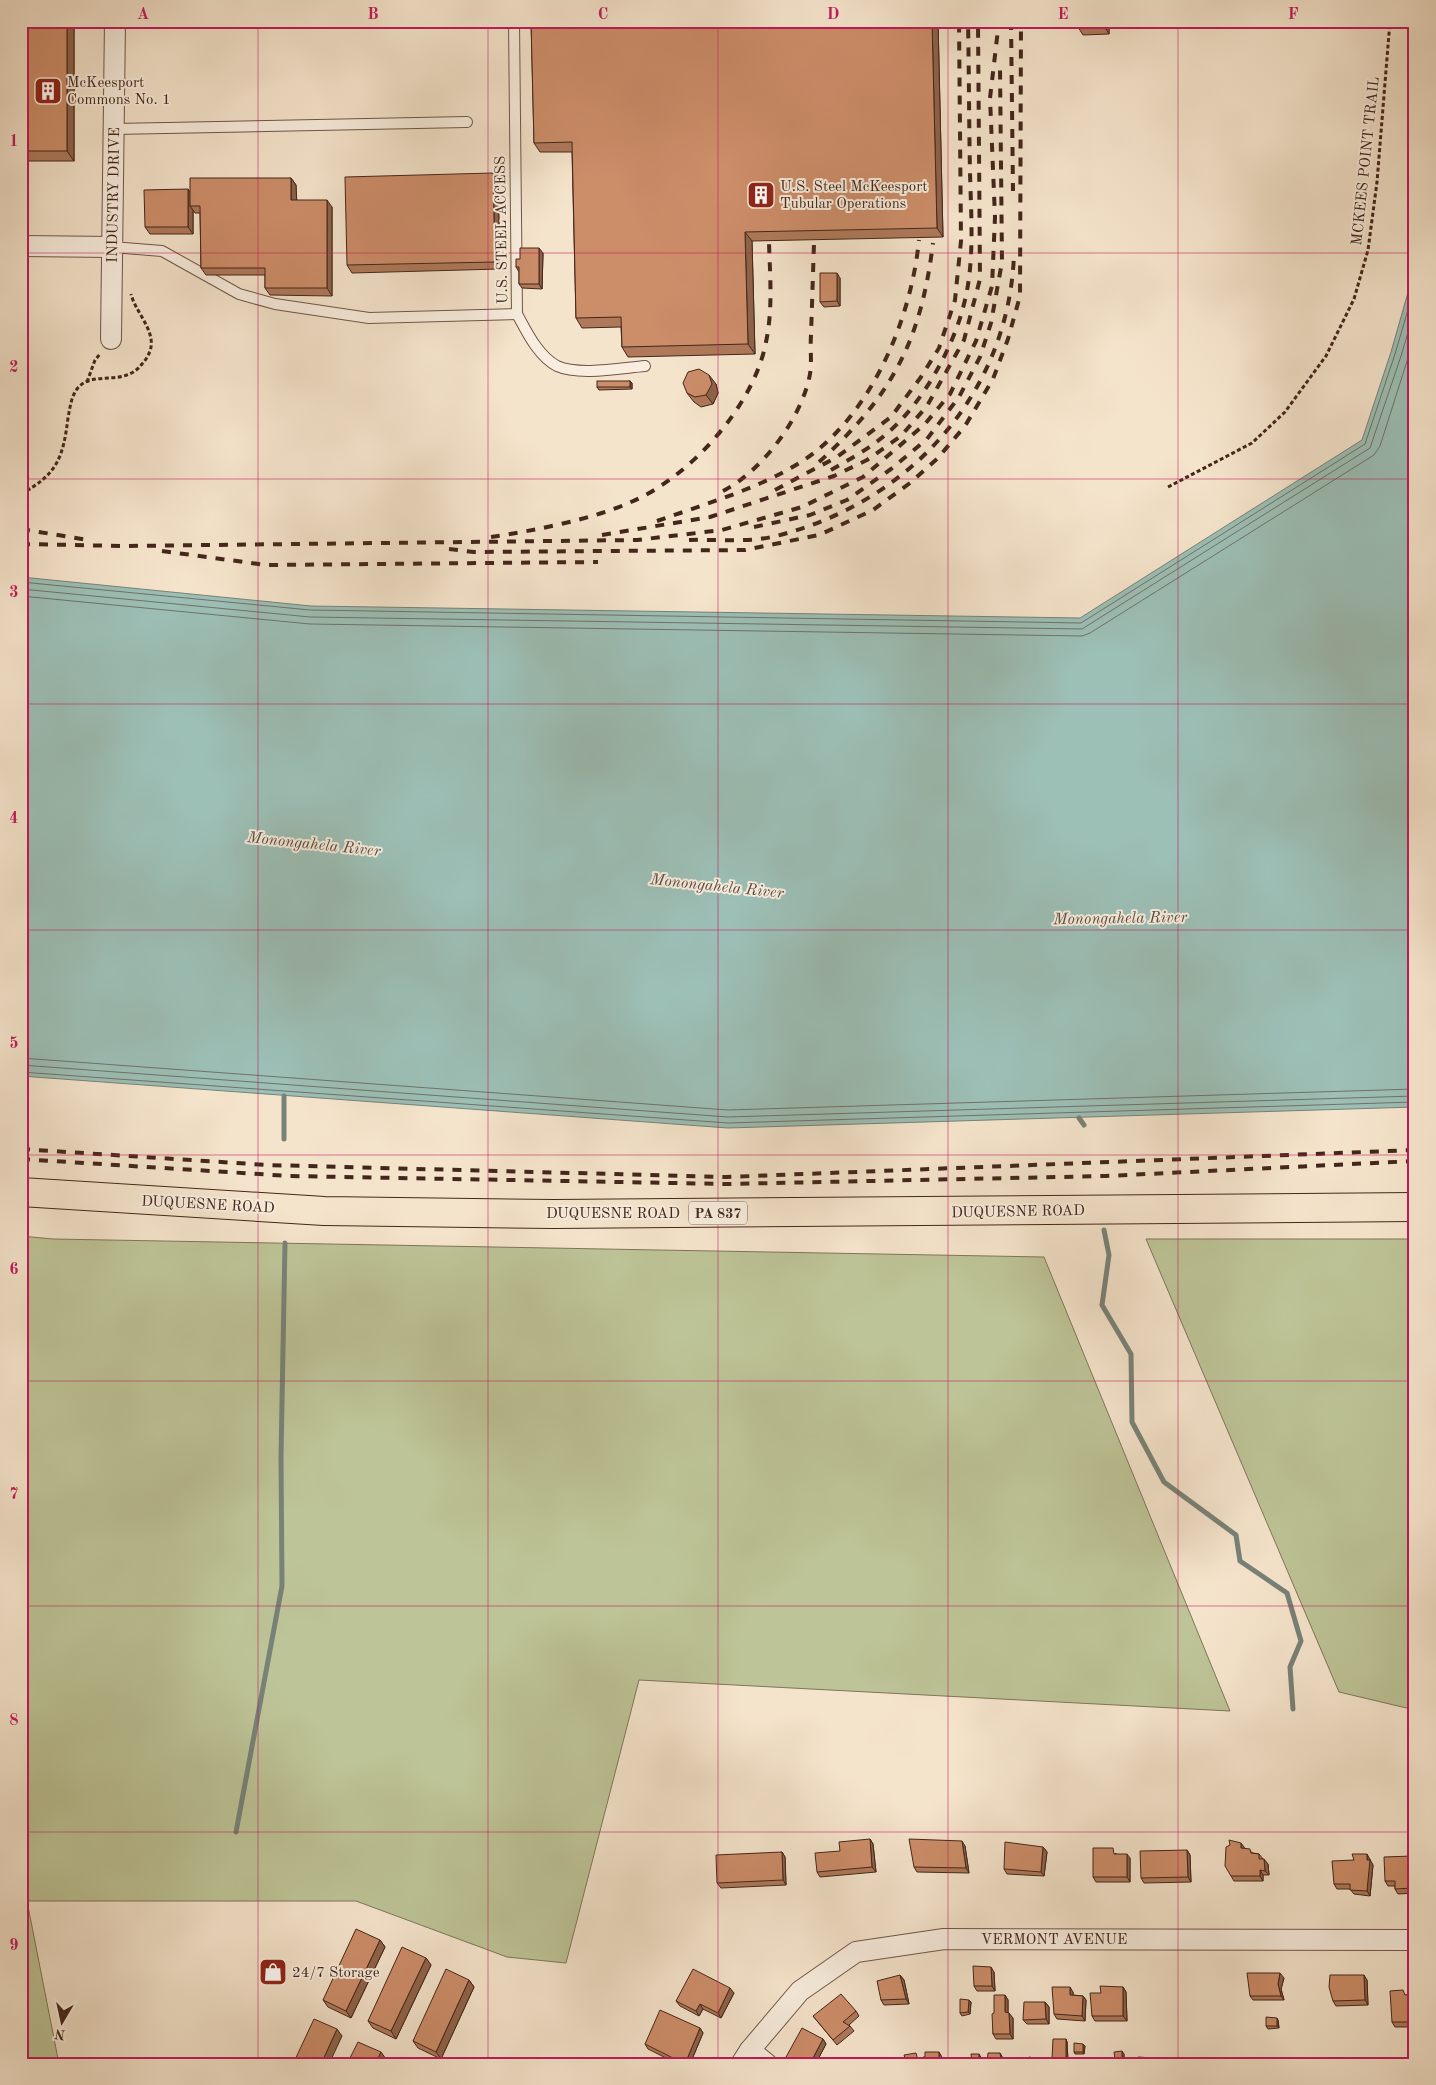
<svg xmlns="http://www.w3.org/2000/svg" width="1436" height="2085" font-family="'Old Standard TT',serif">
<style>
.green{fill:#bdc497;stroke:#807559}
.water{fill:#9cbfb6;stroke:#788278}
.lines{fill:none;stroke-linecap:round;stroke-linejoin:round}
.shore{stroke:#707268;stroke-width:1}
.stream{stroke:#788278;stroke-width:5}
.service-casing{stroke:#705647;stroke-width:12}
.minor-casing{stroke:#705647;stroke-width:22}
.primary-casing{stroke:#43261b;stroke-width:30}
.path{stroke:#43261b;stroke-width:3;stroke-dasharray:4 2.5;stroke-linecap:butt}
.service{stroke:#f8edde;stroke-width:10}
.minor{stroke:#f8edde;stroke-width:20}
.primary{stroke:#f5e4cc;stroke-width:28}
.rail{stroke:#43261b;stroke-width:4;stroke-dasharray:9 9;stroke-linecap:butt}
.wall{fill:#af795a;stroke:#43261b}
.shaded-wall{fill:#8f634a;stroke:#43261b}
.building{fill:#cc8d69;stroke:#43261b}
.grid{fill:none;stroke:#c2185b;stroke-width:1;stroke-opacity:0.55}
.labels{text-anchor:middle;stroke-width:4;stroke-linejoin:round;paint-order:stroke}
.shield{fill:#f8edde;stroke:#796256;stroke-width:1}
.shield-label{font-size:14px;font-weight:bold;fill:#43261b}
.poi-label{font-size:15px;fill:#43261b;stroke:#f8edde;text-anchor:start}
.street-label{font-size:15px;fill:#43261b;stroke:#f8edde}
.water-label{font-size:16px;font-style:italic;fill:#594c42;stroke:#f8edde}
.neatline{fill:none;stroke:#c2185b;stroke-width:2}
.grid-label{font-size:16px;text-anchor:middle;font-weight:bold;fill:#c2185b}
</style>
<rect width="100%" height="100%" fill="#f5e4cc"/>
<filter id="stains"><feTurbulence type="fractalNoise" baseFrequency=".004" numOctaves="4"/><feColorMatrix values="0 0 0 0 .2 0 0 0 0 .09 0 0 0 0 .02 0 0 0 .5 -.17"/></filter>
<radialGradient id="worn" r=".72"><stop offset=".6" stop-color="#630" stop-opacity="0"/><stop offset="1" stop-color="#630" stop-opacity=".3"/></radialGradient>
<g class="green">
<polygon points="21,1236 53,1239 1044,1257 1230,1711 639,1680 566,1963 507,1957 356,1901 27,1901 59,2064 21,2064"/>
<polygon points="1146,1239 1415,1239 1415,1710 1339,1692"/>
</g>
<polygon class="water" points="1415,268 1415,1107 728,1128 21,1076 21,577 311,606 1080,618 1362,440 1391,352"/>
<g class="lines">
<g class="shore">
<polyline points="21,582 310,610 1081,623 1365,444 1395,354 1415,286"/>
<polyline points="21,589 310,617 1082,629 1370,448 1401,356 1415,309"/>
<polyline points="21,596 310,624 1082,636 1090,633 1374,455 1380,446 1415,336"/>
<polyline points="21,1058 728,1110 1415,1089"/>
<polyline points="21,1065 728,1117 1415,1096"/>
<polyline points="21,1072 728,1123 1415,1102"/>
</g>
<g class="stream">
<polyline points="284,1096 284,1139"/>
<polyline points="1079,1118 1084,1125"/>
<polyline points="1104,1230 1109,1255 1102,1305 1131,1354 1132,1422 1164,1482 1236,1535 1240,1561 1287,1593 1301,1641 1290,1667 1293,1709"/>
<polyline points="236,1832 282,1586 281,1456 285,1243"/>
</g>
<defs>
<g id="service">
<path d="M514,21l3,293c10,18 21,42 40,52 22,10 64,2 88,0"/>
<polyline points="114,129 467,122"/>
<polyline points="112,247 162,251 239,294 275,304 369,318 517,314"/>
</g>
<g id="minor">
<polyline points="21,246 112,247"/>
<polyline points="111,339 115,21"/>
<polyline points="750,2050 767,2064"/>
<polyline points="741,2064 750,2050 800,1991 856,1952 944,1939 1415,1940"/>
</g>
<polyline id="primary" points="21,1192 324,1211 554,1214 1415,1207"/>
</defs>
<use href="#service" class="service-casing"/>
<use href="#minor" class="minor-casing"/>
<use href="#primary" class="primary-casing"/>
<g class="path">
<polyline points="87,382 95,360 100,354"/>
<polyline points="1168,487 1252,443 1285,412 1326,356 1354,299 1368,250 1377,182 1390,21"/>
<path d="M21,494c37,-20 42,-37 47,-76 2,-10 3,-21 9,-29 15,-20 47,-1 65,-25 4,-4 8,-11 9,-17 3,-18 -16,-36 -20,-53"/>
</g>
<use href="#service" class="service"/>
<use href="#minor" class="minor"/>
<use href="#primary" class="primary"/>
<g class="rail">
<polyline points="1011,21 1013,191"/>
<path d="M819,462c73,-66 102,-121 114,-219"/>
<path d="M831,470c19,-11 38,-21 54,-35 36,-29 68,-86 79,-131 11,-42 7,-89 6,-132 -1,-50 -1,-100 -2,-151"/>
<polyline points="775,490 837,457 891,417 921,377 939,348 955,300 961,241 959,21"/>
<path d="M723,491c39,-20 79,-73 87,-117 2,-12 0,-26 1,-39 1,-31 2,-61 3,-92"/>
<path d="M657,521c48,-17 101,-32 144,-59 70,-45 110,-142 118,-222"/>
<polyline points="754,527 810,515 847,500 891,469 927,439 959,397 980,357 991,323 1002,262 1000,68"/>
<polyline points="21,529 88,540"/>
<polyline points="602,535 710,517 834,476 867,460 901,436 927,406 964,340 980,279 978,21"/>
<path d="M491,537c41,-6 103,-18 140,-35 59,-25 123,-96 135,-160 7,-33 4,-66 3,-99"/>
<path d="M689,540c28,-1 59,3 87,-4 133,-33 233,-142 238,-282"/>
<polyline points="21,544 125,546 637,540 722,530 802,507 863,477 925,424 950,394 976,341 992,286 995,217 990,98 999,21"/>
<polyline points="449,549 474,552 745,550 819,535 873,510 910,483 937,459 965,426 993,379 1008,339 1020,296 1021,21"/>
<polyline points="162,551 266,565 598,562"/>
<polyline points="21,1149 267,1165 727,1177 1415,1150"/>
<polyline points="21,1159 290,1176 728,1184 1106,1176 1415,1161"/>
</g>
</g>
<g class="wall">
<rect x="21" y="21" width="53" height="140"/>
<polygon points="531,21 938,21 943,237 752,241 755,354 628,357 622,347 621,327 582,328 576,318 572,152 540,152 534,143"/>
<polygon points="1109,21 1109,34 1083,35 1078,27"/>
<polygon points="291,178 296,185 296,200 332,207 332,296 270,295 265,288 265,275 206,275 201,268 200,213 195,213 193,210 193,234 150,234 145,227 190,193"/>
<polygon points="498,181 500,269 352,273 347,265"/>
<polygon points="543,253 542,289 522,288 519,284 519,272 516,267 520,259"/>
<polygon points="840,278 840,306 824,307 820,302"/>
<polygon points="630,381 632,383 632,389 599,390 597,387"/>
<polygon points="716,384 718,393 713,404 701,407 694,402 687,393"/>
<polygon points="870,1839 873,1844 876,1872 820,1877 817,1872"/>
<polygon points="965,1846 969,1873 917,1872 914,1867"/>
<polygon points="1043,1847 1047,1852 1044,1876 1007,1874 1004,1869"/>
<polygon points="1244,1847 1244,1848 1253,1853 1259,1854 1263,1859 1268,1864 1269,1875 1263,1875 1263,1881 1234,1881 1231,1876"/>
<polygon points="1187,1850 1190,1855 1191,1882 1144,1883 1141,1878"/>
<polygon points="782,1852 785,1857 786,1885 721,1888 717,1883"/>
<polygon points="1116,1853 1116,1854 1130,1858 1130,1882 1096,1882 1093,1877"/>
<polygon points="1370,1859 1370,1861 1373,1865 1370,1896 1354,1894 1350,1889 1337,1889 1334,1884 1354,1860"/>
<polygon points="1415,1859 1415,1893 1398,1894 1395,1889 1395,1886 1388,1886 1385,1881"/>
<polygon points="380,1940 385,1947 351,2018 328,2007 323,2000"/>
<polygon points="426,1958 431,1965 396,2039 373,2028 368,2021"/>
<polygon points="994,1972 995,1991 977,1991 974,1986"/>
<polygon points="900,1975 904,1980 909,2004 884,2005 881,2000"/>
<polygon points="1284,1978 1281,1989 1284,2000 1253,2000 1250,1996"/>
<polygon points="469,1980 474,1987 441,2059 418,2048 413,2041"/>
<polygon points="1367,1980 1368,2005 1336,2006 1333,2001"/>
<polygon points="1123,1987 1126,1992 1127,2021 1095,2021 1092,2016 1101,1993"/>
<polygon points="1073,1992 1073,1995 1083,1996 1086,2000 1085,2021 1057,2019 1054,2014"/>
<polygon points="734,1993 721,2018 703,2009 699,2016 680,2006 676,2001"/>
<polygon points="1415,1994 1415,2027 1395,2027 1392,2022 1406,1995"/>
<polygon points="1005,1995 1008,2000 1008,2013 1013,2018 1013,2039 996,2039 993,2034 994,2013"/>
<polygon points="969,2000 971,2002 970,2014 962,2016 960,2013"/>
<polygon points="1045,2002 1049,2007 1049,2024 1027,2024 1023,2020"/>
<polygon points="856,2011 859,2016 849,2025 850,2026 854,2031 837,2045 813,2016"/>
<polygon points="1278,2020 1279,2028 1268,2029 1266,2026"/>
<polygon points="700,2028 703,2033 690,2064 678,2064 648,2049 645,2044"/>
<polygon points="823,2039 826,2044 817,2061 821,2064 793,2064 790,2062 786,2057"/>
<polygon points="1066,2039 1067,2042 1068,2061 1054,2062 1052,2059"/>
<polygon points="1083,2044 1085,2046 1084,2054 1075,2054 1074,2052"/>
<polygon points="1124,2054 1124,2060 1116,2062 1123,2062 1124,2064 1093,2064 1116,2062 1115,2059"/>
</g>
<g class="shaded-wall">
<polygon points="67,21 74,21 74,161 67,151"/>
<polygon points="932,21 938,21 943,237 937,228"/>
<polygon points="1104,21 1109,21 1109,34 1104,26"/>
<polygon points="493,173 498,181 500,269 495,262"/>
<polygon points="291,178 296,185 297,207 291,200"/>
<polygon points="188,189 193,196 190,206 193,210 193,234 188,227"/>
<polygon points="327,200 332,207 332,296 327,288"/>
<polygon points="745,232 752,241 755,354 748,344"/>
<polygon points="539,248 543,253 542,289 539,284"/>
<polygon points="837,273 840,278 840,306 837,301"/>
<polygon points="709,375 716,384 718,393 713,404 706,395"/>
<polygon points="630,381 632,383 632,389 630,387"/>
<polygon points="870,1839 873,1844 876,1872 872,1867"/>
<polygon points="962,1841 965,1846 969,1873 966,1868"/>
<polygon points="1241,1843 1244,1847 1244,1853 1241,1848"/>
<polygon points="1043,1847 1047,1852 1044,1876 1041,1872"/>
<polygon points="1187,1850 1190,1855 1191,1882 1188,1877"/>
<polygon points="782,1852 785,1857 786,1885 783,1880"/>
<polygon points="1127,1854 1130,1858 1130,1882 1127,1877"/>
<polygon points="1367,1854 1373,1865 1370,1896 1367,1891"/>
<polygon points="1412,1856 1415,1859 1415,1890 1413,1888"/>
<polygon points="1264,1859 1268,1864 1269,1875 1265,1871"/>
<polygon points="1260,1870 1263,1875 1263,1881 1260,1876"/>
<polygon points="380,1940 385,1947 351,2018 346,2011"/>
<polygon points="426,1958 431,1965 396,2039 391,2031"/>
<polygon points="991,1967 994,1972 995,1991 992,1986"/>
<polygon points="1280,1973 1284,1978 1281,1989 1284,2000 1281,1996 1278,1984"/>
<polygon points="900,1975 904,1980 909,2004 906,1999"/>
<polygon points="1364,1975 1367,1980 1368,2005 1365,2000"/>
<polygon points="469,1980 474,1987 441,2059 436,2052"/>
<polygon points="1070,1987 1073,1992 1073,2000 1070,1995"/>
<polygon points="1123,1987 1126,1992 1127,2021 1123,2016"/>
<polygon points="730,1988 734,1993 721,2018 718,2013"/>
<polygon points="1005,1995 1008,2000 1008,2017 1005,2012"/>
<polygon points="1083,1996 1086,2000 1085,2021 1082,2016"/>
<polygon points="969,2000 971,2002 970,2014 968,2012"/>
<polygon points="1045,2002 1049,2007 1049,2024 1046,2019"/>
<polygon points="700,2004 703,2009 699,2016 696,2011"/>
<polygon points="1009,2013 1013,2018 1013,2039 1010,2034"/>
<polygon points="1277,2018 1278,2020 1279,2028 1277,2026"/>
<polygon points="700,2028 703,2033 690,2064 685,2064"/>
<polygon points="337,2029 342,2036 329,2064 321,2064"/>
<polygon points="823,2039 826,2044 816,2063 813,2058"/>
<polygon points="1066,2039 1067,2042 1068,2061 1066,2058"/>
<polygon points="1083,2044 1085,2046 1084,2054 1083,2052"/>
<polygon points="1122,2051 1124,2054 1124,2060 1122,2058"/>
<polygon points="381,2052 386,2059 384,2064 375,2064"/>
<polygon points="939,2052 942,2057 942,2062 939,2058"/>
<polygon points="1000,2053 1003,2058 1004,2064 1002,2064"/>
<polygon points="979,2054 982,2059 982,2064 979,2064"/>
</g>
<g class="building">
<rect x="21" y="21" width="46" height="130"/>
<polygon points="531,21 932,21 937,228 745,232 748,344 622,347 621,317 576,318 572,142 534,143"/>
<polygon points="1078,21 1104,21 1104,26 1078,27"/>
<polygon points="493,173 495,262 347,265 345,177"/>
<polygon points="190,178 291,178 291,200 327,200 327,288 265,288 265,268 201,268 200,206 190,206"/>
<polygon points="188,189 188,227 145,227 144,190"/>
<polygon points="520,248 539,248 539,284 519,284 519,267 516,267 516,259 520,259"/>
<polygon points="820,273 837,273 837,301 820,302"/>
<polygon points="699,369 709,375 712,384 706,395 695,397 687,393 683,383 688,372"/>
<rect x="597" y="381" width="33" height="6"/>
<polygon points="870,1839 872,1867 817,1872 815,1853 840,1851 839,1842"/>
<polygon points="909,1839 962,1841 966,1868 914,1867"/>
<polygon points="1229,1840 1241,1843 1241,1848 1250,1849 1251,1853 1259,1854 1259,1859 1264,1859 1265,1871 1260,1870 1260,1876 1231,1876 1225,1866 1226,1847 1230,1845"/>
<polygon points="1005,1842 1043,1847 1041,1872 1004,1869"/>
<polygon points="1093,1848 1113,1848 1114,1854 1127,1854 1127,1877 1093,1877"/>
<polygon points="1187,1850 1188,1877 1141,1878 1140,1851"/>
<polygon points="782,1852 783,1880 717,1883 716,1855"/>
<polygon points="1352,1854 1367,1854 1367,1860 1370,1860 1367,1891 1350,1890 1350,1884 1334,1884 1332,1861 1354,1860"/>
<polygon points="1412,1856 1413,1888 1395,1889 1395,1881 1385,1881 1384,1857"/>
<polygon points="356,1929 380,1940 346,2011 323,2000"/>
<polygon points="402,1947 426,1958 391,2031 368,2021"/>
<polygon points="973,1966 991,1967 992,1986 974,1986"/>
<polygon points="446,1969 469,1980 436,2052 413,2041"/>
<polygon points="693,1969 730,1988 718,2013 700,2004 696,2011 676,2001"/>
<polygon points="1247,1973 1280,1973 1278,1984 1281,1996 1250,1996"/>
<polygon points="900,1975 906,1999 881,2000 877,1981"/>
<polygon points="1330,1975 1364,1975 1365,2000 1333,2001 1329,1987"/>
<polygon points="1100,1986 1123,1987 1123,2016 1092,2016 1090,1993 1101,1993"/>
<polygon points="1052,1987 1070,1987 1070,1995 1083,1996 1082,2016 1054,2014"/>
<polygon points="1403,1990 1405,1995 1415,1994 1415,2022 1392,2022 1390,1991"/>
<polygon points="841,1994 856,2011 843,2022 850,2026 833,2040 813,2016"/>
<polygon points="994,1995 1005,1995 1005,2012 1009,2013 1010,2034 993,2034 992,2014 994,2013"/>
<polygon points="960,1999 969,2000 968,2012 960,2013"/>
<polygon points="1024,2002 1045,2002 1046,2019 1023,2020"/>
<polygon points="660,2010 700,2028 685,2064 645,2044"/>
<polygon points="1266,2017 1277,2018 1277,2026 1266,2026"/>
<polygon points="314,2019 337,2029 321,2064 293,2064"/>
<polygon points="802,2028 823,2039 813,2058 820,2062 820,2064 799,2064 786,2057"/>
<polygon points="1053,2039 1066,2039 1066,2058 1052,2059"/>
<polygon points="358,2042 381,2052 375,2064 347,2064"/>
<polygon points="1074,2043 1083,2044 1083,2052 1074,2052"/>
<polygon points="1122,2051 1122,2058 1115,2059 1114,2052"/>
<polygon points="925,2052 939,2052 939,2058 947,2060 947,2064 923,2064 923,2057 925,2057"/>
<polygon points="916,2053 919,2064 907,2064 904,2055"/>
<polygon points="988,2053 1000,2053 1002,2064 987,2064"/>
<polygon points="971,2054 979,2054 979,2064 972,2064"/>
<polygon points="1029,2057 1039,2059 1039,2064 1016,2064 1016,2059 1028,2060"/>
<polygon points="1138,2057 1153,2058 1155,2064 1136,2064"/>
<polygon points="647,2059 654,2064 644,2064"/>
<polygon points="1093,2061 1123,2062 1123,2064 1093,2064"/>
<polygon points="1246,2062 1279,2063 1280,2064 1246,2064"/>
</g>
<path class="grid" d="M258,21v2043M488,21v2043M718,21v2043M948,21v2043M1178,21v2043M21,253h1394M21,479h1394M21,704h1394M21,930h1394M21,1155h1394M21,1381h1394M21,1606h1394M21,1832h1394"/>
<defs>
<symbol id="building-square" viewBox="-11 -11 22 22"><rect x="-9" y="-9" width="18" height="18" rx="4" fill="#8f2418" stroke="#f8edde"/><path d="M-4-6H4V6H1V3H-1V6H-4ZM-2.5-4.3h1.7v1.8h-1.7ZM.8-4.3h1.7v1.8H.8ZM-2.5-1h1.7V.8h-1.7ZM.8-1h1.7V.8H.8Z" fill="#fff"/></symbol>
<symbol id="shop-square" viewBox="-11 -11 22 22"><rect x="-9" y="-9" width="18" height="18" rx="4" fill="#8f2418" stroke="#f8edde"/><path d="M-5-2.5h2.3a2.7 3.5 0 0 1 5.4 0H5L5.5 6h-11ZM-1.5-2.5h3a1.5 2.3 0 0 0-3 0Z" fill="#fff"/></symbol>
</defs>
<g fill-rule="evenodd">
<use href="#building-square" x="32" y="75" width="32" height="32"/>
<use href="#building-square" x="745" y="179" width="32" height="32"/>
<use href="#shop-square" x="257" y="1956" width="32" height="32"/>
</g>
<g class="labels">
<rect class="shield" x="689" y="1201.5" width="58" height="23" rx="4"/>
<g class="shield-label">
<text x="718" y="1218">PA 837</text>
</g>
<g class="poi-label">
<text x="67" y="87">McKeesport<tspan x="67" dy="17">Commons No. 1</tspan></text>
<text x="780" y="191">U.S. Steel McKeesport<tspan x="780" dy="17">Tubular Operations</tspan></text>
<text x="292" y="1977">24/7 Storage</text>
</g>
<g class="street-label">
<text transform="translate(1365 161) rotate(-84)" y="5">MCKEES POINT TRAIL</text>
<text transform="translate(113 195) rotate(-89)" y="5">INDUSTRY DRIVE</text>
<text transform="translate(501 230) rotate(-91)" y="5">U.S. STEEL ACCESS</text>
<text transform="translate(208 1204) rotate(3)" y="5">DUQUESNE ROAD</text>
<text transform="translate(1018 1211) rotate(-1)" y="5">DUQUESNE ROAD</text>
<text x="613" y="1218">DUQUESNE ROAD</text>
<text x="1054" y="1944">VERMONT AVENUE</text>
</g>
<g class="water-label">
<text transform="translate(314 843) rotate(6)" y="6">Monongahela River</text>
<text transform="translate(717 885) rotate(6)" y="6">Monongahela River</text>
<text transform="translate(1120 917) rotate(-1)" y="6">Monongahela River</text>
</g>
</g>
<rect width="1436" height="2085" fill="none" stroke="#f5e4cc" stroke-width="55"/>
<g transform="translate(62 2022) rotate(189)" stroke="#f8edde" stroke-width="4" paint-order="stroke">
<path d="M0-4L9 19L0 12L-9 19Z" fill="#43261b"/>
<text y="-8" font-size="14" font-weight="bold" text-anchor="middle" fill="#43261b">N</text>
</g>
<rect x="28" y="28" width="1380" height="2030" class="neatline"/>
<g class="grid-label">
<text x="143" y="19">A</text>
<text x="373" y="19">B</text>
<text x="603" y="19">C</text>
<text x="833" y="19">D</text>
<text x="1063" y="19">E</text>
<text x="1293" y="19">F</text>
<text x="14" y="146">1</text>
<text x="14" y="372">2</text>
<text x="14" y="597">3</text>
<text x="14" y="823">4</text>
<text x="14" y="1048">5</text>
<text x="14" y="1274">6</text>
<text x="14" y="1499">7</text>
<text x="14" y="1725">8</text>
<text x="14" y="1950">9</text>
</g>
<rect width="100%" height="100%" filter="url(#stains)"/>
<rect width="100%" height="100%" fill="url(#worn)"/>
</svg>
